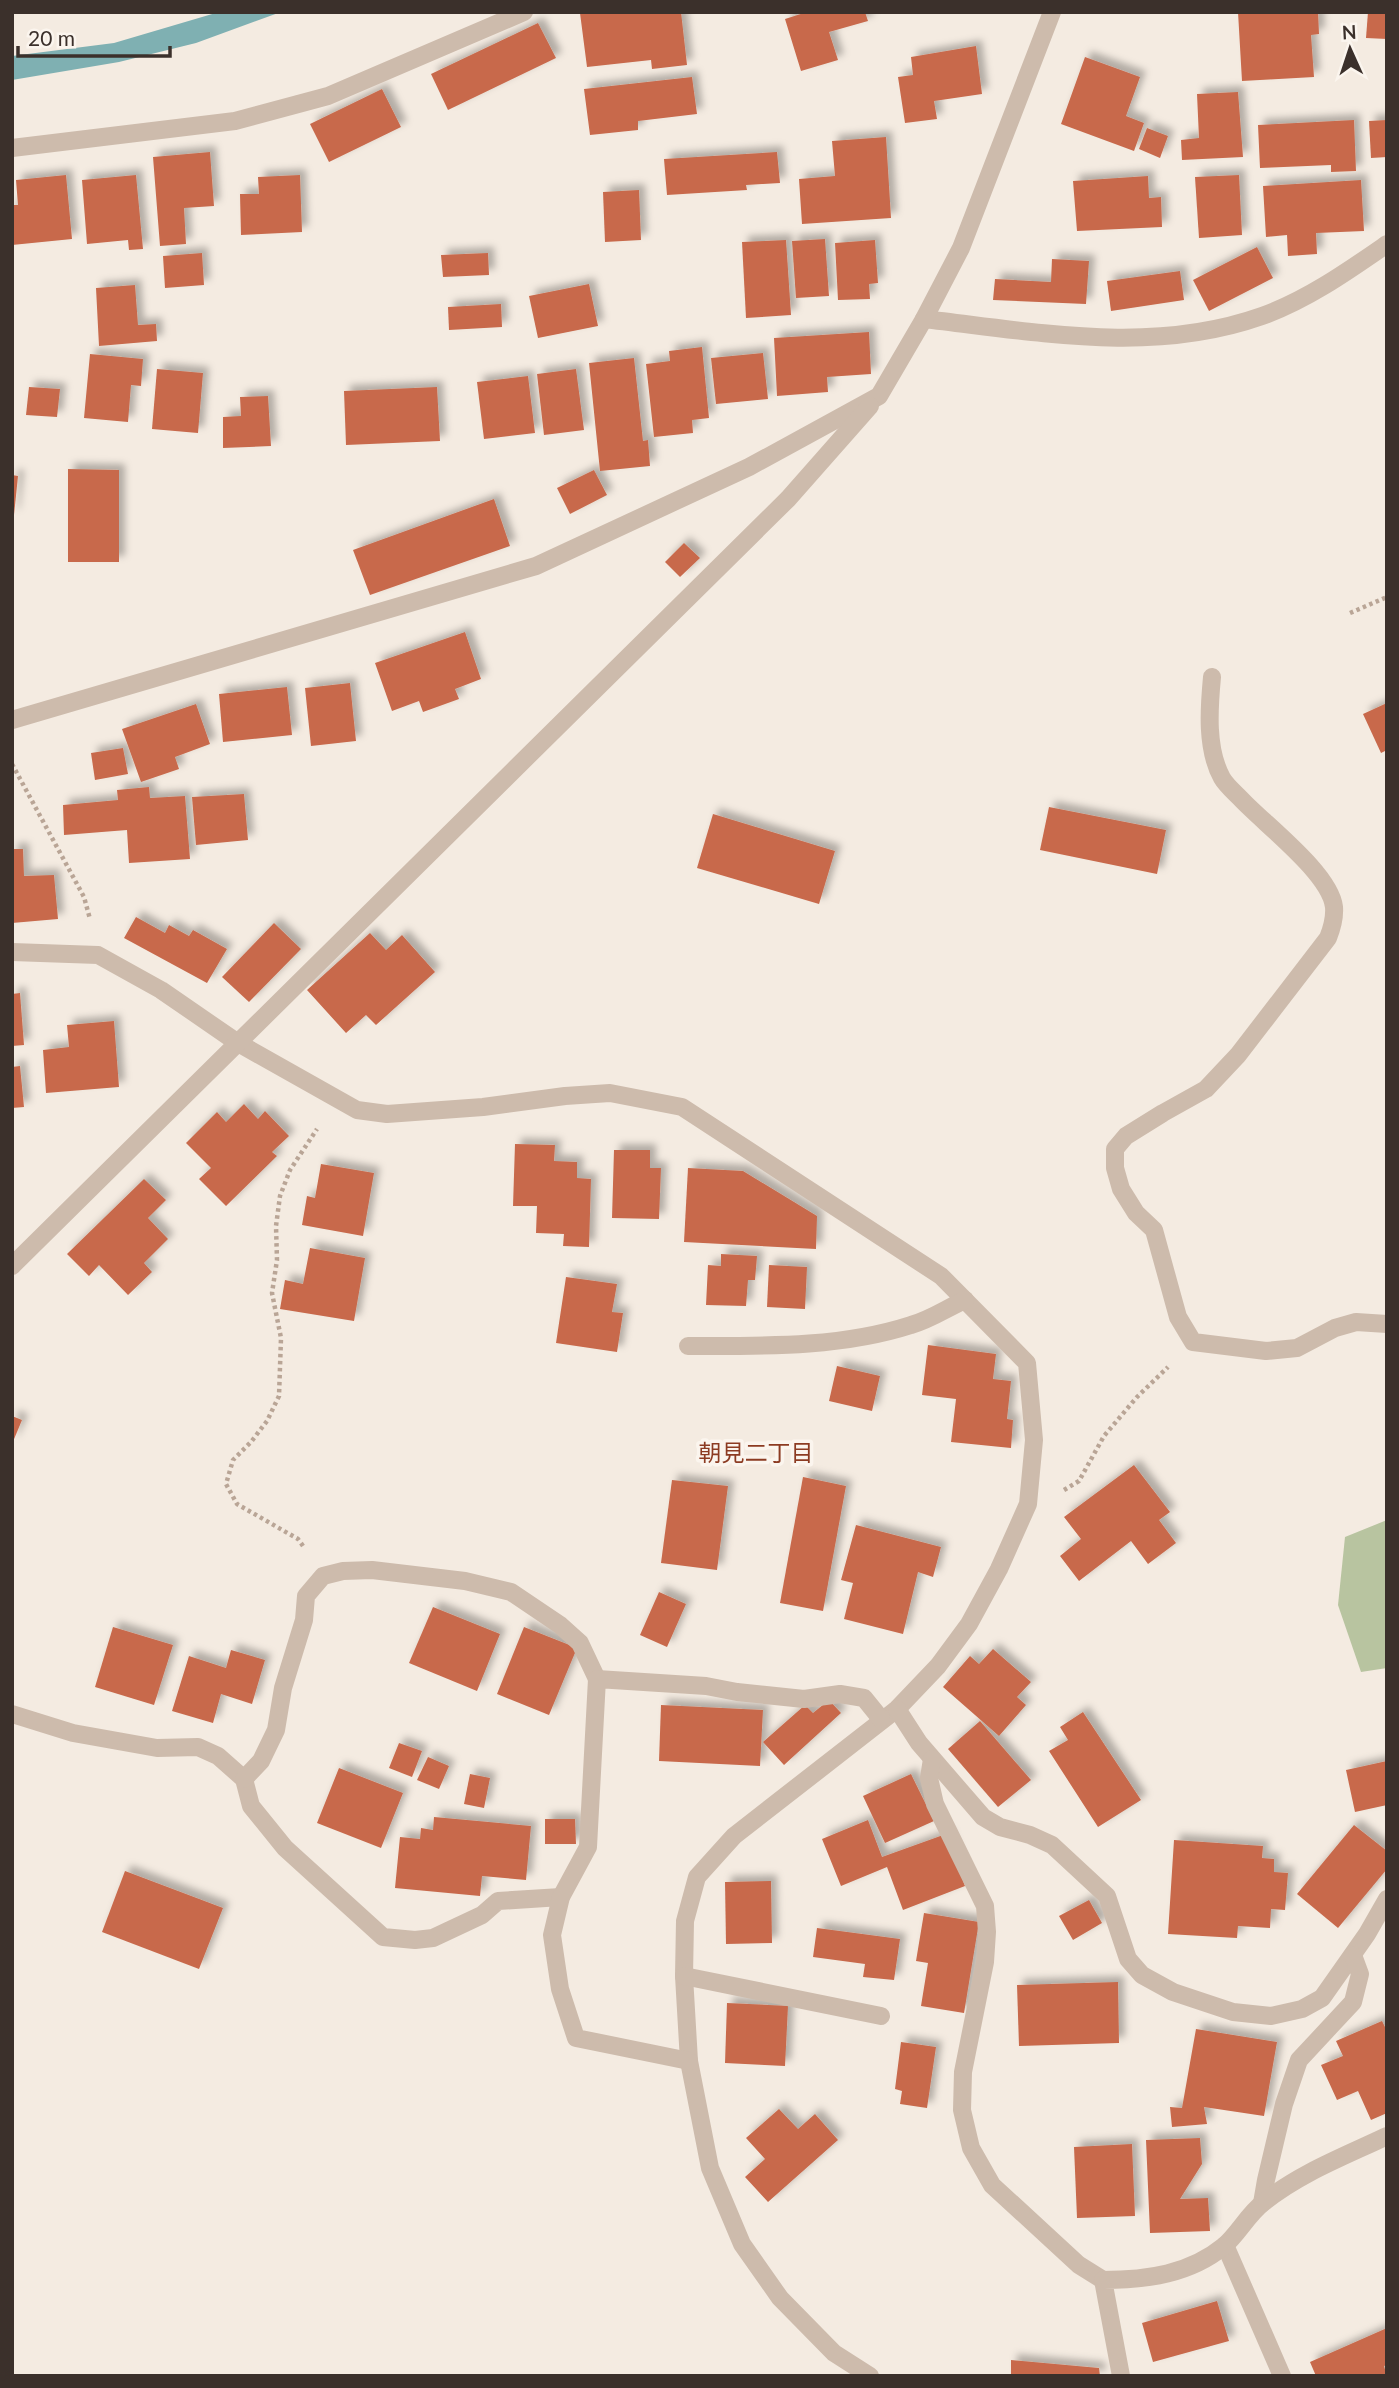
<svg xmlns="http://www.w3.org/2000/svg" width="1399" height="2388" font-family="Lato,'Noto Sans JP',sans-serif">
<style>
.green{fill:#b8c4a0}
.water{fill:#7fb0b2}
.building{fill:#c8694b;filter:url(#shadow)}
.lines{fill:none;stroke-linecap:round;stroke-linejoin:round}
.path{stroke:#b9a596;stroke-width:4.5;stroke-dasharray:3.5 3.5;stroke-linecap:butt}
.minor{stroke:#cdbbac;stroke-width:18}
.labels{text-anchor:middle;stroke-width:7;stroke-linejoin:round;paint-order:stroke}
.neighbourhood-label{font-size:23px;fill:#8c3b22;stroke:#fbf5ee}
</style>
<defs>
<filter id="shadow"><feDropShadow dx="6" dy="-6" stdDeviation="3.5" flood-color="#0004"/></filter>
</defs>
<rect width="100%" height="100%" fill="#f4ebe1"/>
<polygon class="green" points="1387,1520 1387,1668 1361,1672 1338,1605 1345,1537"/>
<polygon class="water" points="219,12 281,12 196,43 119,62 12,80 12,56 114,43"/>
<g class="building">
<polygon points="681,12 687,65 652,69 651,60 587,67 580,13"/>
<polygon points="807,12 865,12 868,21 829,32 838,60 801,71 785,19"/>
<polygon points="1238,12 1318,12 1319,34 1311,35 1314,77 1242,81"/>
<polygon points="1368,12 1387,12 1387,39 1366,38"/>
<polygon points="538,23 556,58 448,110 431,74"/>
<polygon points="976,46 982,94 934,101 937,119 905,123 898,77 913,75 911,57"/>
<polygon points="1085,57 1140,77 1126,116 1144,123 1134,151 1061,124"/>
<polygon points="692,77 697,114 638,121 638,130 590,135 584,89"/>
<polygon points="382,89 401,127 329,162 310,124"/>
<polygon points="1238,92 1243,157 1182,160 1181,140 1199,138 1197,94"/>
<polygon points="1354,120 1356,171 1331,172 1331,165 1260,168 1258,125"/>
<polygon points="1387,120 1387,157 1371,158 1369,121"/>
<polygon points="1147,128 1168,136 1160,158 1139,149"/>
<polygon points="886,137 891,218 802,224 799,179 835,176 832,141"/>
<polygon points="210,152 214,206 184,208 186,244 160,246 153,157"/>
<polygon points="777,152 780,183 746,185 747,190 667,195 664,159"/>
<polygon points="66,175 72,239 12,245 12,205 18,205 16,180"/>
<polygon points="136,175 143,249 129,250 128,240 87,244 82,180"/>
<polygon points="300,175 302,232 241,235 240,194 259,194 258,177"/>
<polygon points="1239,175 1242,235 1199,238 1195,177"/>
<polygon points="1148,176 1149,198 1161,197 1162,227 1077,231 1073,181"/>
<polygon points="1361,180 1364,231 1316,233 1317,254 1288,256 1287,235 1266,237 1263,186"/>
<polygon points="639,190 641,240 605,242 603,192"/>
<polygon points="825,239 829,296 796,298 792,241"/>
<polygon points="786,240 791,315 746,318 742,242"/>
<polygon points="875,240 878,283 869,284 870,299 838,300 835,243"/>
<polygon points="1257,247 1273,278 1209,311 1193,280"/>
<polygon points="202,253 204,285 165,288 163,256"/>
<polygon points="488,253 489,275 443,277 441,255"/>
<polygon points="1052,259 1089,261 1086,304 993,300 995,279 1051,282"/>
<polygon points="1180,271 1184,300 1111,311 1107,281"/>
<polygon points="589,284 598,326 538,338 529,296"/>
<polygon points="135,285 138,325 156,324 157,341 99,346 96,288"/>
<polygon points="501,304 502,327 449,330 448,307"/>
<polygon points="869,332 871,374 827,377 828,392 777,396 774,338"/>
<polygon points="702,347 709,418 692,420 693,433 654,437 646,364 670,361 669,351"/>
<polygon points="763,353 768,399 716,404 711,358"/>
<polygon points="90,354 143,359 141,386 131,385 128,422 84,418"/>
<polygon points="634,358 643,441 648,440 650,466 600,471 589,363"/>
<polygon points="157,369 203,373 198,433 152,429"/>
<polygon points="576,369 584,430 544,435 537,374"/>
<polygon points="528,376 535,433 484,439 477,382"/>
<polygon points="29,387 60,389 57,417 26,415"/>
<polygon points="437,387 440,441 346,445 344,391"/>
<polygon points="268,396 271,446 223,448 223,417 241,416 240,397"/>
<polygon points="68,469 119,470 119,562 68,562"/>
<polygon points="594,470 607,495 570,514 557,488"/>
<polygon points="12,475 18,476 14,515 12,515"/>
<polygon points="494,499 510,546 370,595 353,550"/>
<polygon points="684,543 700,558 680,577 665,562"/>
<polygon points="465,632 481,679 455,689 459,699 423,712 419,701 392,711 375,663"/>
<polygon points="350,683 356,741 311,746 305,688"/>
<polygon points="287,687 292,735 223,742 219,694"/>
<polygon points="1387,703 1387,750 1381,753 1363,714"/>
<polygon points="196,704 210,744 175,757 179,769 141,782 122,729"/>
<polygon points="123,748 128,774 95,780 91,753"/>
<polygon points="149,787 150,798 185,796 190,859 129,863 127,830 64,835 63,805 118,800 117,790"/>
<polygon points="244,794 248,840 196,845 192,797"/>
<polygon points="1049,807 1166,830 1157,874 1040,850"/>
<polygon points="713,814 835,851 819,904 697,868"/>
<polygon points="12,849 23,849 24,876 54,875 58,919 12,923"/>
<polygon points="136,917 165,933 169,925 189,936 193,930 227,949 207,983 124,938"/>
<polygon points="274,923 301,949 249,1002 222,977"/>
<polygon points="370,933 386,950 402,935 435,972 376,1025 366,1015 346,1033 307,990"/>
<polygon points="20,993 24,1045 12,1046 12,994"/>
<polygon points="114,1021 119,1087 46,1093 43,1050 69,1047 67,1025"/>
<polygon points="20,1066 24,1107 12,1108 12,1067"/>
<polygon points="244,1104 258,1119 265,1111 289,1136 272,1152 277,1156 226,1206 199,1179 211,1168 186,1143 217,1112 226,1122"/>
<polygon points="515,1144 555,1145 554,1161 577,1162 577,1178 591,1179 589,1247 563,1246 564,1234 536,1233 537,1206 513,1206"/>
<polygon points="614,1150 650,1150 650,1168 661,1168 659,1219 612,1218"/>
<polygon points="321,1164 374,1173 363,1236 302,1225 307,1196 315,1198"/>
<polygon points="688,1168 743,1171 817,1216 816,1249 684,1242"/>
<polygon points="144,1179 166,1200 148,1218 168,1239 144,1263 152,1272 128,1295 99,1265 89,1276 67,1254"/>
<polygon points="310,1248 365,1258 354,1321 280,1309 285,1280 303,1284"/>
<polygon points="721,1254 757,1256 755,1280 748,1280 746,1306 706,1305 708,1265 721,1266"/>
<polygon points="769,1265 807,1267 805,1309 767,1307"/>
<polygon points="566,1277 617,1284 612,1312 623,1313 617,1352 556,1343"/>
<polygon points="928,1345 996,1354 993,1379 1011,1381 1007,1419 1013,1420 1011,1448 951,1442 956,1399 922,1395"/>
<polygon points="837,1366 880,1376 872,1411 829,1401"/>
<polygon points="12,1416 22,1420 12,1444"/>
<polygon points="1134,1465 1170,1512 1159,1520 1176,1543 1148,1564 1131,1541 1079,1581 1060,1556 1081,1539 1064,1517"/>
<polygon points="803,1477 846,1486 823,1611 780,1603"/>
<polygon points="672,1480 728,1486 717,1570 661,1563"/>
<polygon points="856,1525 941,1547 933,1577 918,1572 903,1634 844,1619 853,1583 841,1580"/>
<polygon points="659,1592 686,1604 667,1647 640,1635"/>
<polygon points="433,1607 500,1634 477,1691 409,1663"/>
<polygon points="113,1627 173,1645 154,1705 95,1687"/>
<polygon points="524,1627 577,1648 549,1715 497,1694"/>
<polygon points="993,1649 1031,1682 1017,1697 1026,1705 999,1736 943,1687 970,1656 979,1664"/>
<polygon points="231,1650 265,1660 252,1704 221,1694 213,1723 172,1711 189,1656 226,1668"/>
<polygon points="829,1700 841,1713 784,1765 763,1742 805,1705 813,1713"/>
<polygon points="661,1705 763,1710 760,1766 659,1761"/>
<polygon points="1083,1712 1141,1800 1098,1827 1049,1751 1068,1740 1060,1727"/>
<polygon points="980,1721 1031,1780 998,1807 948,1749"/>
<polygon points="399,1743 422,1751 412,1777 389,1768"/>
<polygon points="428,1757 449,1766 439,1789 417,1780"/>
<polygon points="1387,1761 1387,1805 1355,1812 1346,1770"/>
<polygon points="339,1768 403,1793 381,1848 317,1823"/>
<polygon points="470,1774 490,1778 484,1808 464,1804"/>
<polygon points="911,1774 934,1821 885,1843 863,1796"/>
<polygon points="434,1817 531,1826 526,1880 482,1876 480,1896 395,1888 400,1837 420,1839 421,1828 433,1830"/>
<polygon points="545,1819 575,1819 576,1844 545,1844"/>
<polygon points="868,1820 882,1857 946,1834 965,1886 903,1910 887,1867 841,1886 822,1839"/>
<polygon points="1354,1825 1387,1851 1387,1869 1338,1928 1297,1894"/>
<polygon points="1174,1840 1263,1846 1262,1858 1274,1859 1274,1872 1288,1873 1285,1910 1271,1909 1270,1928 1238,1926 1237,1938 1168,1934"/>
<polygon points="125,1871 223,1908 199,1969 102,1932"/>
<polygon points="771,1881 772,1943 726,1944 725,1882"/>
<polygon points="1089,1900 1102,1923 1073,1940 1059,1916"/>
<polygon points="924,1913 979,1922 964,2013 921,2006 928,1963 916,1961"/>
<polygon points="817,1928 900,1939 894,1980 863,1977 865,1964 813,1957"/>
<polygon points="1118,1982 1119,2043 1019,2046 1017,1985"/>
<polygon points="727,2003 788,2006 785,2066 725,2063"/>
<polygon points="1382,2021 1387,2031 1387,2113 1371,2120 1358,2091 1337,2100 1321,2065 1343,2056 1336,2041"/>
<polygon points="1196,2029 1277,2042 1264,2116 1204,2107 1207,2124 1172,2127 1170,2107 1182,2108"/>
<polygon points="901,2042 936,2047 927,2108 900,2104 902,2091 895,2089"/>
<polygon points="779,2109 798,2129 815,2114 838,2140 768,2202 745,2177 765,2159 746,2138"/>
<polygon points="1200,2138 1202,2164 1180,2199 1208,2198 1210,2231 1150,2233 1146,2140"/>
<polygon points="1132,2144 1135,2216 1077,2218 1074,2147"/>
<polygon points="1217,2301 1229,2341 1153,2362 1142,2323"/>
<polygon points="1387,2328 1387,2365 1384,2366 1387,2376 1316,2376 1310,2362"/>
<polygon points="1011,2360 1099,2368 1100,2376 1011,2376"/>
</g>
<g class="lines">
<g class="path">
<polyline points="1350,613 1387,597"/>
<polyline points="12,764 84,897 90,919"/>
<polyline points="1064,1490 1079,1481 1104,1436 1137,1397 1168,1367"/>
<polyline points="303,1546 298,1539 237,1504 226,1484 233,1460 251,1442 267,1421 279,1396 281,1338 272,1293 277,1260 276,1226 280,1196 290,1170 317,1129"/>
</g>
<g class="minor">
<polyline points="12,148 235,121 328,96 524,12"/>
<path d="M924,319c113,13 228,36 338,-3 45,-16 86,-45 125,-72"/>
<path d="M1212,677c-3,32 -6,72 10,101 4,7 12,14 18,20 24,26 90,75 94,109 1,12 -2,21 -6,31l-90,117 -32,34 -43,24 -37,23 -11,13v19l6,21 15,24 18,17 24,87 15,25 73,9 31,-3 38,-20 21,-6 31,2"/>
<polyline points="12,720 536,566 749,467 879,396 924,319 961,248 1052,12"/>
<polyline points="12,952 98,955 161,990 238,1043 357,1110 387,1114 483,1107 565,1096 610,1093 682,1107 941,1276 1027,1363 1034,1440 1028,1504 999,1569 969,1624 938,1666 897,1709 734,1836 697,1877 685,1921 684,1976 689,2061 710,2168 742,2244 780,2298 834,2353 870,2376"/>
<polyline points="12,1266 788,499 870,406"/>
<path d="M688,1346c74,0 152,2 223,-21 19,-5 36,-17 54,-25"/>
<polyline points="897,1709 919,1743 983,1817 1000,1827 1030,1835 1052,1845 1107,1896 1128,1959 1142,1975 1173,1992 1233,2012 1271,2016 1302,2009 1322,1998 1367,1934 1387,1899"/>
<polyline points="12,1714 73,1733 157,1748 198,1747 218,1756 244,1779 251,1806 285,1848 383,1937 415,1940 433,1938 482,1915 498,1901 561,1897"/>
<polyline points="932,1759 929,1778 935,1804 985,1906 987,1932 985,1962 963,2072 962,2110 971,2148 992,2185 1079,2265 1103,2280"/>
<polyline points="244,1779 261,1761 276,1730 283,1688 304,1620 306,1596 323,1576 343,1571 372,1570 465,1581 511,1592 560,1625 580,1643 597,1679"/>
<polyline points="684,1976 881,2016"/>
<polyline points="689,2061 576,2038 560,1989 552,1935 561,1897 588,1847 597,1679 706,1686 737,1692 804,1699 840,1694 864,1698 881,1719"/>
<polyline points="1262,2203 1266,2180 1284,2104 1299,2060 1353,2002 1360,1974 1353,1955"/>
<polyline points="1225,2245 1282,2376"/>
<path d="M1121,2376l-18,-96c44,0 87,-6 121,-34 15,-13 24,-32 40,-44 36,-29 81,-46 123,-66"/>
</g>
</g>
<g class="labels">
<g class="neighbourhood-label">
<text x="756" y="1461">朝見二丁目</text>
</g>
</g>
<rect width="1399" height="2388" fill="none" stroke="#3b302b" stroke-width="28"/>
<g transform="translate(1350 49) rotate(357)" stroke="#fbf5ee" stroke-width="5" paint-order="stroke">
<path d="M0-5L12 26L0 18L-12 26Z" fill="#3b302b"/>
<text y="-10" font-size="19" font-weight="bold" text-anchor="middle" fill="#3b302b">N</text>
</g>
<path d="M18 46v10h152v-10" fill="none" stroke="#3b302b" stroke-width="3.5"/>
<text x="28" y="46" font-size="21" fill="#3b302b" stroke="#fbf5ee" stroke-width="5" paint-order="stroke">20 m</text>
</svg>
